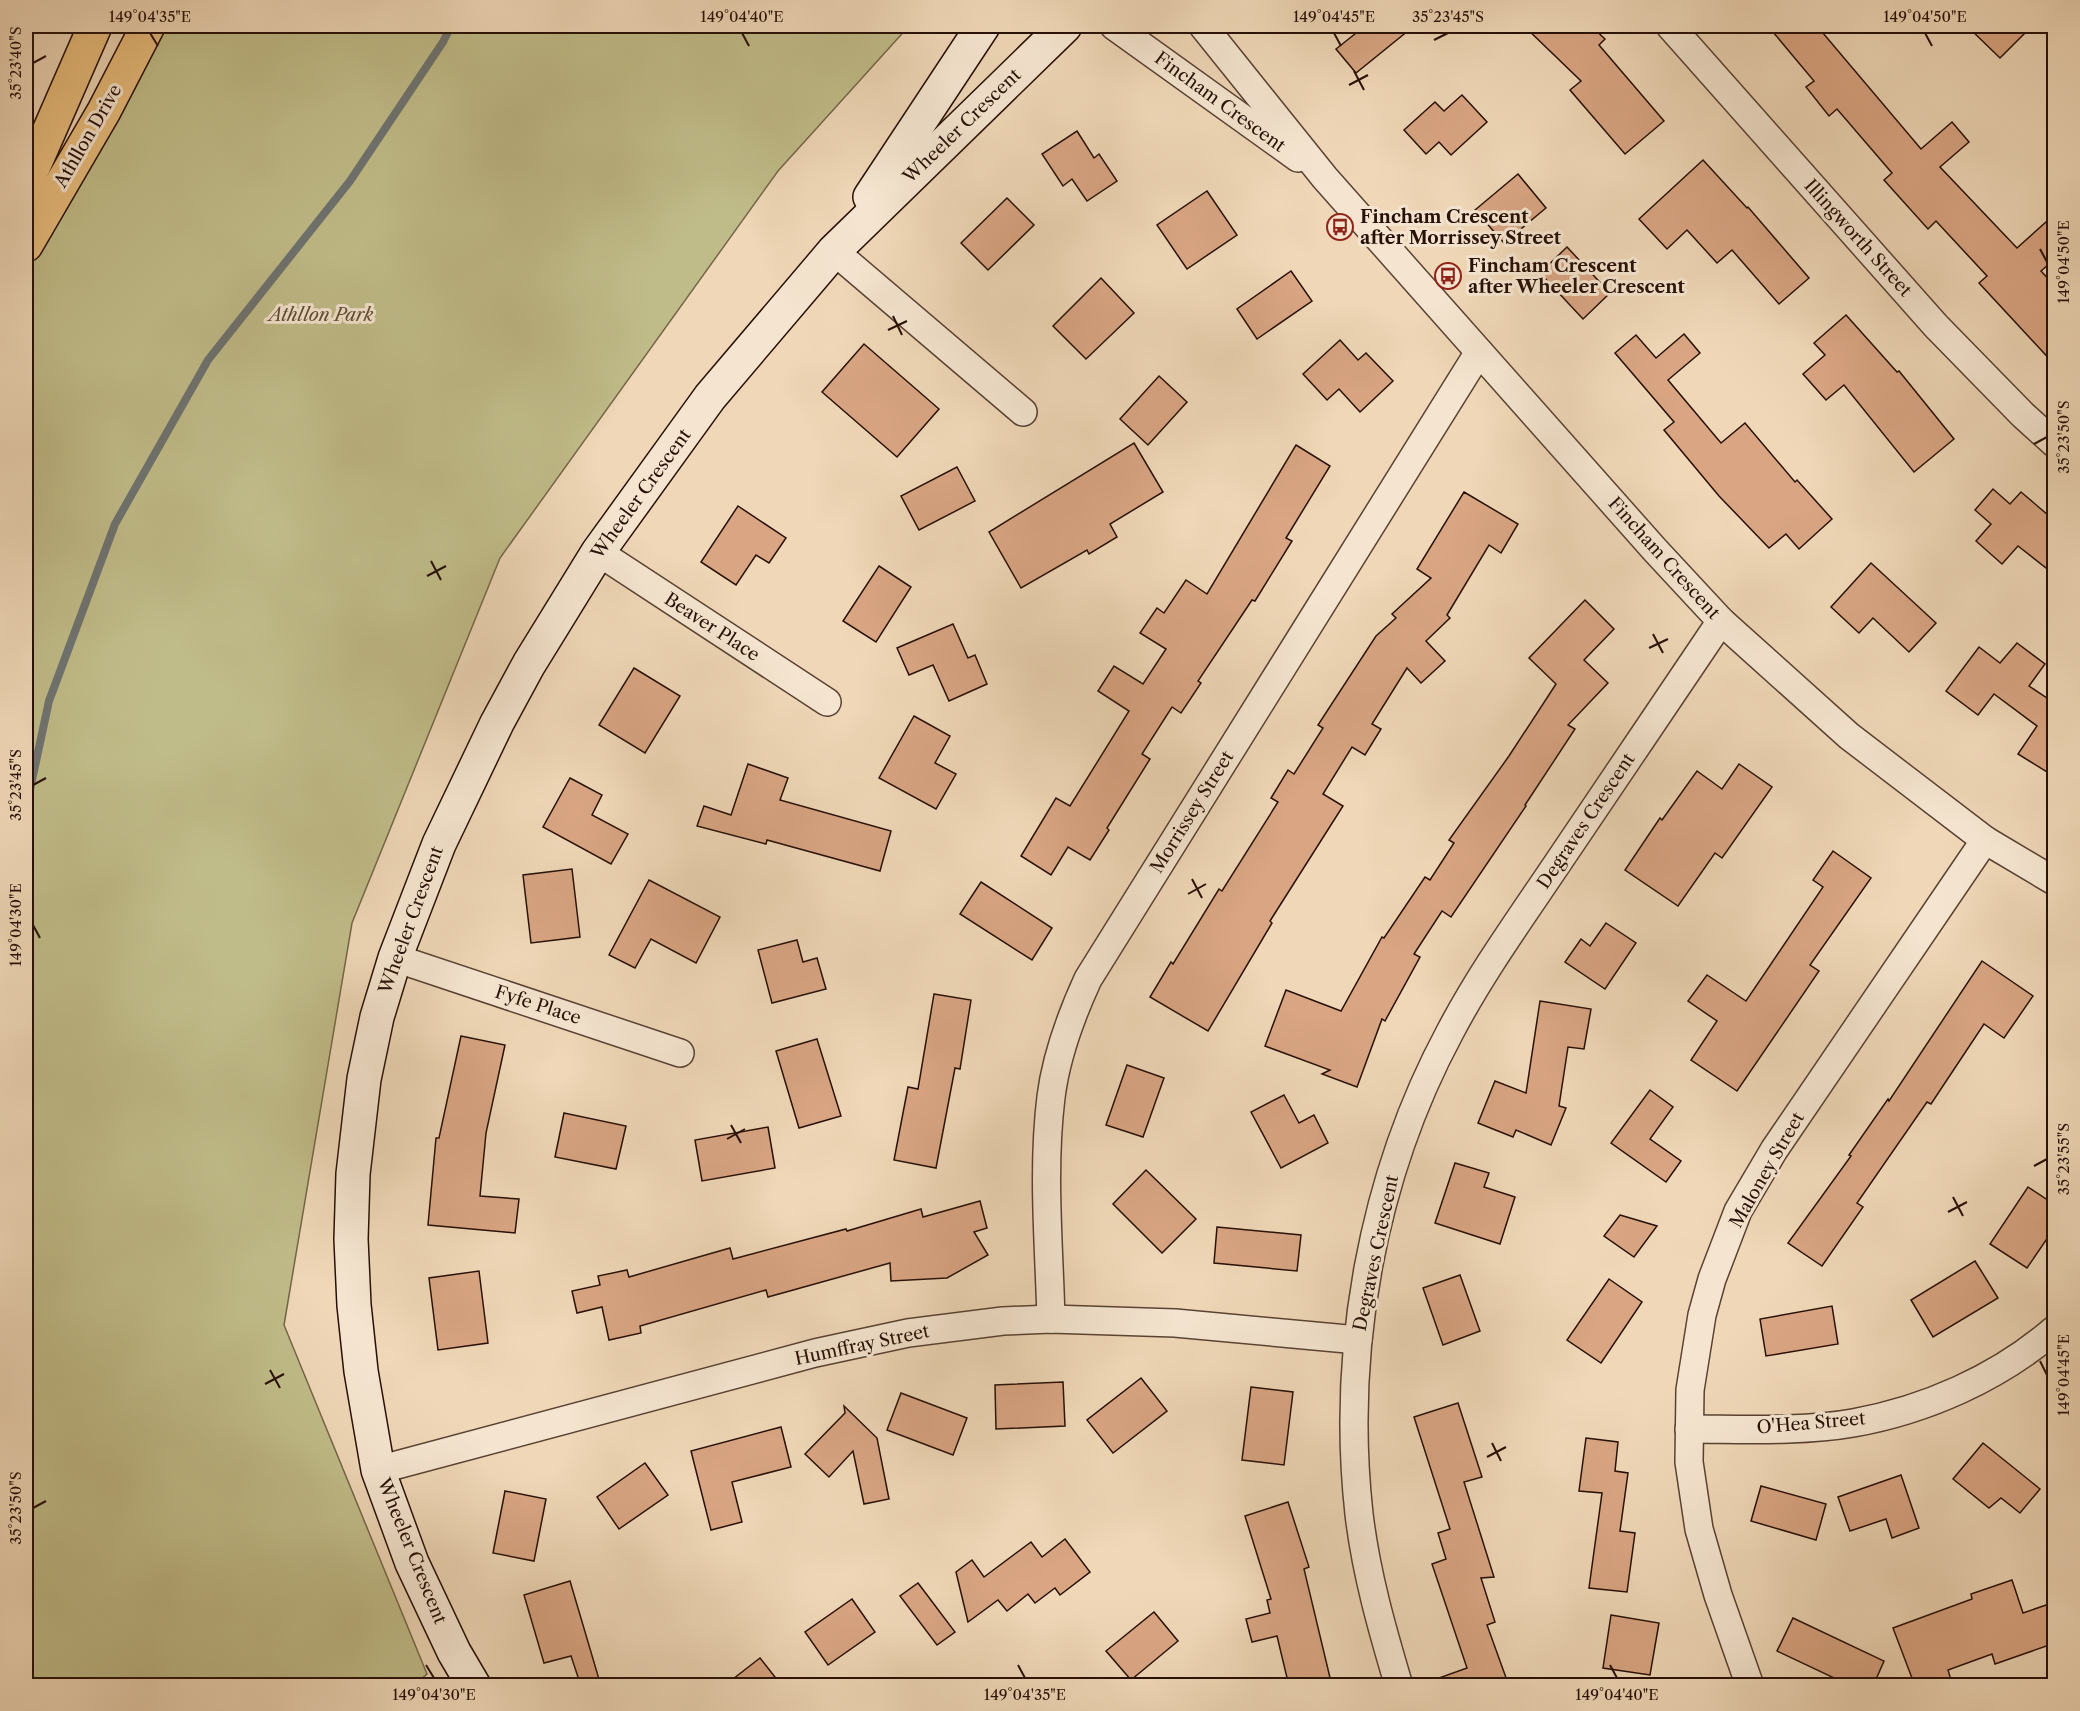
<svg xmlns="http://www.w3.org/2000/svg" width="2080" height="1711" font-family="'Libre Caslon Text',serif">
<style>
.green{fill:#c0bc89;stroke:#746648;stroke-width:1.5}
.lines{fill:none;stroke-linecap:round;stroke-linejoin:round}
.stream{stroke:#6e7472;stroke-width:8}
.building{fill:#d9a583;stroke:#271007;stroke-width:1.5}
.street-casing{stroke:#594233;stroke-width:30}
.secondary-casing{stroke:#271007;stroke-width:36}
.primary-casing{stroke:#271007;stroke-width:36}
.street{stroke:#f5e5d0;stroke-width:27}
.secondary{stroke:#f5e5d0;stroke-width:33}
.primary{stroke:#e8bc7c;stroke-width:33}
.ticks{fill:none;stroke:#271007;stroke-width:2}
.labels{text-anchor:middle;stroke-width:6;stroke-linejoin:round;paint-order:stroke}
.street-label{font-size:18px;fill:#271007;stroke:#f5e5d0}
.poi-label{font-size:18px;font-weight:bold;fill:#271007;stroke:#f5e5d0;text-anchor:start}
.park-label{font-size:18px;font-style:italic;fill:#5d4c34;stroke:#f5e5d0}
.neatline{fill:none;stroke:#271007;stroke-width:2}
.ticks-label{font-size:15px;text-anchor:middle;fill:#271007}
</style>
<rect width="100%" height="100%" fill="#efd7b7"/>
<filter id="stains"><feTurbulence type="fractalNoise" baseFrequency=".00333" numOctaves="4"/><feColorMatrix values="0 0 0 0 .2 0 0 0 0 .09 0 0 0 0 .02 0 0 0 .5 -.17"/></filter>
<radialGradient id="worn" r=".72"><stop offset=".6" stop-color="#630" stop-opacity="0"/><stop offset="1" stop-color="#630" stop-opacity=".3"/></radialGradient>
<polygon class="green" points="148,26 909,26 778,171 500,558 352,923 284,1325 427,1674 413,1686 26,1686 26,256"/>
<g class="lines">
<polyline class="stream" points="26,808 49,701 115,524 208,360 350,181 443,42 451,26"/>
</g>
<g class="building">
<polygon points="1365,26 1414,26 1356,73 1336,49"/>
<polygon points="1524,26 1591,26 1605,39 1599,45 1664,121 1625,154 1570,90 1581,81"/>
<polygon points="1768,26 1817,26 1921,149 1952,122 1969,142 1940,167 2017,248 2055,214 2055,259 2041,271 2055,286 2055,365 1979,283 1987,276 1936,221 1928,229 1884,180 1892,173 1837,109 1829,116 1806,87 1814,81"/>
<polygon points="1967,26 2032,26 2000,58"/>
<polygon points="1462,95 1487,122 1451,155 1439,142 1426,154 1404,130 1435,102 1444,111"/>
<polygon points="1077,131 1094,158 1099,154 1117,181 1087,201 1072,179 1063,186 1042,154"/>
<polygon points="1703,160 1747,208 1748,207 1809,278 1779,304 1732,250 1717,263 1687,230 1667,249 1639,219"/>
<polygon points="1518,174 1546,208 1504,243 1475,210"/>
<polygon points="1207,191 1237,235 1187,269 1157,225"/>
<polygon points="1007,198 1034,225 988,270 961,243"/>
<polygon points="1567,247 1610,293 1583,319 1540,273"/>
<polygon points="1291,271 1312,301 1257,339 1237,309"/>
<polygon points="1101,278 1134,313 1086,359 1053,326"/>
<polygon points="1846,315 1897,372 1899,371 1954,439 1914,472 1844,385 1826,400 1803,374 1825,355 1814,343"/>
<polygon points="1684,334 1700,353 1668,380 1721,443 1745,423 1795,482 1797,480 1832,519 1799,549 1786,534 1769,548 1719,496 1664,430 1674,422 1615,353 1636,335 1656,358"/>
<polygon points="1340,340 1358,360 1366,353 1393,381 1360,412 1339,389 1327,400 1303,374"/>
<polygon points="864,344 939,409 897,457 822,392"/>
<polygon points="1159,376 1187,402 1148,445 1120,419"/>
<polygon points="1134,443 1163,492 1110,524 1117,537 1089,554 1087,550 1021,588 989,532"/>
<polygon points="1296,445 1330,466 1286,538 1292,541 1255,601 1252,600 1198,681 1201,683 1181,713 1172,707 1142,754 1150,759 1107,828 1109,830 1090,860 1068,847 1051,875 1021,856 1056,798 1070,806 1129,711 1098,691 1114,666 1143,684 1166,649 1140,633 1157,608 1164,613 1186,580 1207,594"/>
<polygon points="957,467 975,501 919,530 901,496"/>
<polygon points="1993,489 2010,504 2021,492 2055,521 2055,575 2018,546 2002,564 1976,541 1991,524 1975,510"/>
<polygon points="1464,492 1518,524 1501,553 1489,545 1447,615 1450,618 1426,641 1445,661 1421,683 1407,668 1372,724 1381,729 1365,755 1352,747 1323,794 1343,806 1270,921 1272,923 1208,1031 1150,997 1171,962 1173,964 1219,889 1222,891 1278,802 1271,798 1288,770 1294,774 1323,728 1318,725 1376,636 1396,618 1392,614 1431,578 1417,569"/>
<polygon points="738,506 786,538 769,563 756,555 736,585 701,562"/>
<polygon points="1871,563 1936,623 1909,652 1873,618 1859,633 1831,607"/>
<polygon points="879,566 911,587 876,642 843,621"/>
<polygon points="1585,600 1614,629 1584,660 1608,683 1568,725 1575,729 1525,805 1526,806 1451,917 1442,911 1414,954 1420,957 1385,1021 1382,1019 1357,1087 1322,1074 1330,1070 1265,1046 1286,990 1341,1011 1382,937 1384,938 1425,877 1430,880 1454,843 1449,840 1509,756 1556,684 1529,658"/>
<polygon points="953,624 968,658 975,655 987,684 949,701 933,665 909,675 897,648"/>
<polygon points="2017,643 2045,664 2029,686 2053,702 2055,699 2055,777 2018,754 2037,726 1994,694 1978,715 1946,691 1979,647 2000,663"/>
<polygon points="634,668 680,696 645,753 599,725"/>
<polygon points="914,716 950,736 935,763 956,774 936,809 879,778"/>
<polygon points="748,764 788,778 780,800 891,831 880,871 767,840 766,844 697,826 704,806 731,815"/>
<polygon points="1739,764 1772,787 1722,858 1715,853 1678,906 1625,870 1660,818 1662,820 1697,771 1722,789"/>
<polygon points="570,778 602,795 592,815 628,834 611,864 543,827"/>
<polygon points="1833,851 1871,878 1810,965 1819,971 1737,1091 1691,1060 1717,1021 1688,1001 1707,975 1746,1001 1823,887 1813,880"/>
<polygon points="572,869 580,937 531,943 523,875"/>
<polygon points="649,880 720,917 696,963 651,939 635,968 609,955"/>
<polygon points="981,882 1052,928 1032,960 960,914"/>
<polygon points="1606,923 1636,943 1605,989 1565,962 1581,939 1590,946"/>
<polygon points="797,940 803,962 817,958 826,989 772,1003 758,950"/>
<polygon points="1982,961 2033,996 2004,1038 1984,1024 1931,1104 1927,1102 1857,1203 1863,1207 1822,1266 1788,1243 1851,1156 1849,1155 1888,1099 1889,1101"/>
<polygon points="934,994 971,1000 960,1069 955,1068 936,1168 894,1160 908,1087 918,1089"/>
<polygon points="1540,1001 1591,1009 1584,1049 1568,1047 1559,1106 1566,1108 1551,1145 1516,1130 1513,1137 1478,1123 1495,1081 1526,1093"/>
<polygon points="461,1036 505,1045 486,1133 480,1196 519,1199 515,1233 428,1225 436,1138 439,1138"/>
<polygon points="817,1039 841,1116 799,1128 776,1051"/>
<polygon points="1127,1065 1164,1078 1143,1137 1106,1125"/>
<polygon points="1650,1090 1673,1107 1650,1139 1681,1161 1666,1182 1611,1143"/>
<polygon points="1284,1095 1299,1123 1314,1115 1328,1143 1281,1168 1251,1112"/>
<polygon points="564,1113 626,1126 616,1169 555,1157"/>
<polygon points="768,1127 775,1168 702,1181 695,1140"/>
<polygon points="1455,1163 1489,1173 1484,1187 1515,1197 1500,1244 1435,1223"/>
<polygon points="1146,1170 1196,1219 1162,1253 1113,1204"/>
<polygon points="2028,1187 2055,1205 2055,1227 2027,1268 1990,1244"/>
<polygon points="980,1201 987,1228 974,1232 988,1255 947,1278 891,1281 890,1263 768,1297 766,1290 640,1326 641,1333 609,1340 602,1307 577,1313 572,1291 600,1285 598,1276 627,1270 629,1277 730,1248 733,1259 846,1229 847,1231 921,1209 923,1217"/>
<polygon points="1620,1215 1657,1226 1634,1257 1604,1236"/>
<polygon points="1217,1227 1301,1235 1297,1271 1214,1263"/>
<polygon points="1975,1261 1998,1298 1933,1337 1911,1300"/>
<polygon points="479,1271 488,1343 438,1350 429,1278"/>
<polygon points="1460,1275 1480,1331 1443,1345 1423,1288"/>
<polygon points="1609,1279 1642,1302 1601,1363 1567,1340"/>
<polygon points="1832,1306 1838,1344 1766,1356 1760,1319"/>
<polygon points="1141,1378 1167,1411 1113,1453 1087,1420"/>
<polygon points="1063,1382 1065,1426 996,1429 995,1385"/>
<polygon points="1251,1387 1293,1392 1284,1465 1242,1460"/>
<polygon points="901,1393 967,1418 953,1455 887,1430"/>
<polygon points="1458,1403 1482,1477 1464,1482 1494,1577 1481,1578 1495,1622 1487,1625 1509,1686 1425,1686 1425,1683 1467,1668 1432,1564 1446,1559 1438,1533 1450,1529 1414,1417"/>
<polygon points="844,1406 877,1438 889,1499 864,1504 853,1451 829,1477 805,1454 845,1413"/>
<polygon points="781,1427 791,1467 732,1482 742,1522 711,1530 691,1451"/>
<polygon points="1586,1438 1618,1442 1615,1471 1628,1473 1620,1531 1635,1533 1627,1592 1589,1588 1602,1493 1579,1491"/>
<polygon points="1983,1443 2040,1489 2020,1513 2001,1498 1989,1508 1953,1479"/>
<polygon points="645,1463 668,1495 619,1529 597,1497"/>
<polygon points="1901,1475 1919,1528 1892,1538 1886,1519 1850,1531 1838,1497"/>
<polygon points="1761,1486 1826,1504 1816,1540 1751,1521"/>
<polygon points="505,1491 546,1499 534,1561 493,1553"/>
<polygon points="1288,1502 1309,1567 1304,1569 1332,1686 1289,1686 1277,1636 1252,1642 1246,1619 1270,1613 1267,1600 1271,1599 1245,1516"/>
<polygon points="1065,1539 1090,1572 1060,1595 1055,1588 1035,1603 1028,1594 1007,1611 998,1600 968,1622 956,1572 972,1560 984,1577 1031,1542 1042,1557"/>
<polygon points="2012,1580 2023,1613 2049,1604 2055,1621 2055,1643 1995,1664 1992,1654 1948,1670 1951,1680 1936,1686 1915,1686 1893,1628 1972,1599 1971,1594"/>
<polygon points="570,1581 601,1686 581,1686 571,1656 544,1663 524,1595"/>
<polygon points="918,1583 955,1632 937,1645 900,1596"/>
<polygon points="852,1599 875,1632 828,1665 805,1632"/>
<polygon points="1154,1612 1178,1641 1131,1680 1106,1651"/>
<polygon points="1611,1615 1659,1623 1650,1675 1603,1668"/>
<polygon points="1793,1618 1884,1661 1873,1686 1851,1686 1777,1651"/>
<polygon points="760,1658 782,1686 724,1686"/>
</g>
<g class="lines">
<defs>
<g id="street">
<polyline points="1114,26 1298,158"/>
<polyline points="1203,26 1325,178 1655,550 1721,621 1849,736 1985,840 2054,881"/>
<polyline points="1670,26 1936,326 2023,415 2054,443"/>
<polyline points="834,251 1023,412"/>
<polyline points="598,552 827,702"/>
<polyline points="395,958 680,1053"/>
<path d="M1051,1319c-2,-74 -9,-149 0,-222 5,-40 20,-81 37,-118l391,-627"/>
<path d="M1689,1429c52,0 113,3 164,-6 73,-13 145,-45 201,-93"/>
<polyline points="378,1470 815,1353 908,1333 1003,1321 1051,1319 1175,1323 1358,1340"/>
<path d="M1399,1686c-17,-57 -33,-113 -40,-172 -18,-163 13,-337 91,-482 31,-59 70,-113 107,-168 55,-81 109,-162 164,-243"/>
<polyline points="1750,1686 1718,1595 1699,1529 1689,1462 1690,1390 1702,1315 1712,1279 1738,1211 1774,1150 1985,840"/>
</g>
<g id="secondary">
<polyline points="870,197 983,26"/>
<polyline points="474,1686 454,1652 412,1563 378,1470 361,1371 354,1305 351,1239 353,1174 364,1079 377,1017 395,958 439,844 497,723 529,664 598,552 710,397 834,251 1065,26"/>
</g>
<g id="primary">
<polyline points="26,184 95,26"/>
<polyline points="26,245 104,111 148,26"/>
</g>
</defs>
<use href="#street" class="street-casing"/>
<use href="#secondary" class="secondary-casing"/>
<use href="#primary" class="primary-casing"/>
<use href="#street" class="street"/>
<use href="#secondary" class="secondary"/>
<use href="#primary" class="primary"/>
</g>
<path class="ticks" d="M150,33l8,13M742,33l7,13M1334,33l7,13M1925,33l7,13M1434,40l14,-7M33,63l13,-7M1354,71l10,19M1349,85l19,-10M2040,249l7,13M893,316l9,19M888,330l19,-9M2034,444l13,-7M431,561l10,19M427,576l19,-10M1653,634l10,19M1649,648l19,-9M33,785l13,-7M1192,879l10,19M1188,894l18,-10M33,925l7,13M731,1125l10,18M727,1139l18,-10M2034,1166l13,-7M1953,1197l10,19M1948,1212l19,-10M2040,1361l7,14M270,1370l10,18M265,1384l19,-10M1492,1443l9,18M1487,1457l19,-10M33,1508l13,-7M426,1665l8,13M1018,1665l7,13M1610,1665l7,13"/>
<defs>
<symbol id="bus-ring" viewBox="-11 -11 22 22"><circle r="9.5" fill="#f5e5d0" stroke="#8f2418" stroke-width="1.5"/><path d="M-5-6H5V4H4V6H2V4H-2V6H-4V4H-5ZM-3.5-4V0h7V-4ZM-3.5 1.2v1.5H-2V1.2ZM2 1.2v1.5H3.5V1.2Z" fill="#8f2418"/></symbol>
</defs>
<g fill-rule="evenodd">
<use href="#bus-ring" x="1325" y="212" width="30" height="30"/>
<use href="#bus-ring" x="1433" y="261" width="30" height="30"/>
</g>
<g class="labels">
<g class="street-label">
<text transform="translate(1220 102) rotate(36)" y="6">Fincham Crescent</text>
<text transform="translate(962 126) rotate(-44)" y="6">Wheeler Crescent</text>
<text transform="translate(88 136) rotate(-60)" y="6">Athllon Drive</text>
<text transform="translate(1858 238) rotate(48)" y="6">Illingworth Street</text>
<text transform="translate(641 494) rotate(-54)" y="6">Wheeler Crescent</text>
<text transform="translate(1664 558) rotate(48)" y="6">Fincham Crescent</text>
<text transform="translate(712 627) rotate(33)" y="6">Beaver Place</text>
<text transform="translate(1192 812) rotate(-58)" y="6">Morrissey Street</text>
<text transform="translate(1586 821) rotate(-56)" y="6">Degraves Crescent</text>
<text transform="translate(411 920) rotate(-70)" y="6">Wheeler Crescent</text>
<text transform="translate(538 1005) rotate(18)" y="6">Fyfe Place</text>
<text transform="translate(1767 1170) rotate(-60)" y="6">Maloney Street</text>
<text transform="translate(1376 1253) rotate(-78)" y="6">Degraves Crescent</text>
<text transform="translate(862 1345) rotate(-12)" y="6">Humffray Street</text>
<text transform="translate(1811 1423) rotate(-5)" y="6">O'Hea Street</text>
<text transform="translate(412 1551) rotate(68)" y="6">Wheeler Crescent</text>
</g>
<g class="poi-label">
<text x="1360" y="223">Fincham Crescent<tspan x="1360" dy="21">after Morrissey Street</tspan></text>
<text x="1468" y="272">Fincham Crescent<tspan x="1468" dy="21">after Wheeler Crescent</tspan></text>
</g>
<g class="park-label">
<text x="321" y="321">Athllon Park</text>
</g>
</g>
<rect width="2080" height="1711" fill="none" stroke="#efd7b7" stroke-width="66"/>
<rect x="33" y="33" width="2014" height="1645" class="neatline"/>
<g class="ticks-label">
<text x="150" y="22">149°04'35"E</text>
<text x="742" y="22">149°04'40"E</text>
<text x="1334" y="22">149°04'45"E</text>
<text x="1448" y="22">35°23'45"S</text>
<text x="1925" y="22">149°04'50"E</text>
<text transform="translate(16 63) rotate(-90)" y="5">35°23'40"S</text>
<text transform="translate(2064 262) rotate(-90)" y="5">149°04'50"E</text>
<text transform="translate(2064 437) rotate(-90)" y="5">35°23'50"S</text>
<text transform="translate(16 785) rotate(-90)" y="5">35°23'45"S</text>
<text transform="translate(16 925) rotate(-90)" y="5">149°04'30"E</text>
<text transform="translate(2064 1159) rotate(-90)" y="5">35°23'55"S</text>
<text transform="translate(2064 1375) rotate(-90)" y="5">149°04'45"E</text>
<text transform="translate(16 1508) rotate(-90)" y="5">35°23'50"S</text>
<text x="434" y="1700">149°04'30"E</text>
<text x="1025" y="1700">149°04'35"E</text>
<text x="1617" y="1700">149°04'40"E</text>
</g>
<rect width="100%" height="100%" filter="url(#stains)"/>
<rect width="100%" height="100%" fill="url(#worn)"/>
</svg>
